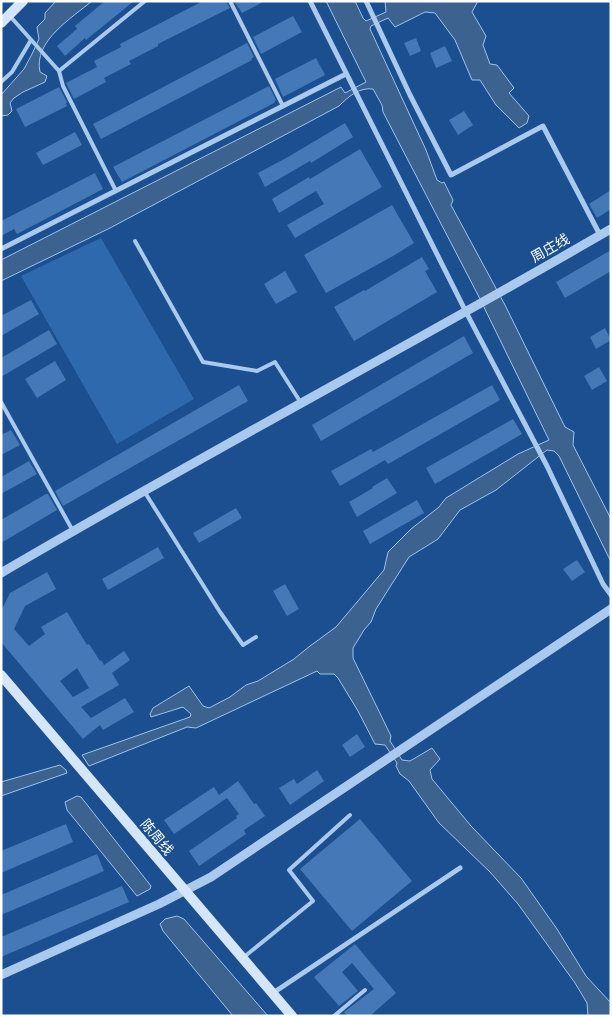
<svg xmlns="http://www.w3.org/2000/svg" width="612" height="1017" font-family="Cabin,'Noto Sans SC',sans-serif">
<style>
.green{fill:#2e69ad}
.water{fill:#3c6290;stroke:#9cc4f0}
.building{fill:#4478b7;fill-rule:evenodd}
.lines{fill:none;stroke-linecap:round;stroke-linejoin:round}
.service{stroke:#a9c9ee;stroke-width:4}
.minor{stroke:#a9c9ee;stroke-width:5}
.tertiary{stroke:#a9c9ee;stroke-width:9}
.secondary{stroke:#d6e6fa;stroke-width:10}
.labels{text-anchor:middle;stroke-width:5;stroke-linejoin:round;paint-order:stroke}
.street-label{font-size:14px;fill:#fff;stroke:#1b4f8f}
</style>
<rect width="100%" height="100%" fill="#1b4f8f"/>
<polygon class="green" points="101,238 194,399 117,444 21,276"/>
<g class="water">
<path d="M56,1h36c-20,17 -59,40 -52,71l7,4 -2,6 -22,10 -9,6 -4,5 2,8 -4,4 -7,1v-21l23,-26 8,-15 7,-15 -2,-12 8,-8v-6z"/>
<path d="M326,1h29l8,17 3,3 20,-9 -1,-11h93l-6,11 14,24 -3,9 7,19 7,1 17,23 -5,5 20,23 -2,7 -8,5 -23,-23 -16,-25h-8l-17,-40 -20,-27 -10,-1 -30,15 -7,-9 -17,8 -1,3 56,121 11,30 5,3 2,-1 9,18 -2,5 54,100 60,122 9,5 -1,13 38,74v43l-52,-106 -5,-5 -7,-1 -51,40 -36,20 -22,29 -29,18 -33,52 -5,13 -7,8 -11,18v10l38,78 -1,5 12,19 8,1 22,-13 8,11 -10,11 2,9 39,47 50,52 36,51 29,47 25,27v13h-23l-1,-13 -12,-20 -57,-79 -28,-32 -51,-49 -30,-42 -9,-7 -4,-8 1,-3 -12,-18 -10,-1 -17,-33 -20,-33 -4,-4h-14l-3,-3 -121,57 -9,-1 -98,39 -7,-11 108,-38 1,-3 -8,-7 -32,10 -1,-3 3,-6 36,-22 14,20 6,2 21,-11 16,-12 12,-4 36,-22 16,-13 26,-19 48,-57 4,-18 23,-23 28,-22 7,-9 72,-44 31,-14 -71,-145 -95,-183 -1,-7 -9,-16c-14,-2 -25,8 -34,17l-229,122 -109,53v-21l340,-173 4,6 21,-11z"/>
<polygon points="60,765 66,770 67,773 1,796 1,782"/>
<polygon points="77,796 81,797 151,886 150,889 137,896 67,810 65,802"/>
<polygon points="177,916 184,919 268,1016 233,1016 163,931 160,924 165,919"/>
</g>
<g class="building">
<polygon points="105,1 134,1 86,40 85,38 65,56 57,46 77,29 75,26"/>
<polygon points="203,1 226,1 230,8 158,44 158,46 129,61 131,64 104,78 106,82 74,99 66,83 97,67 94,61 121,47 120,44"/>
<polygon points="234,1 265,1 242,13"/>
<polygon points="293,16 302,32 261,54 253,37"/>
<polygon points="416,38 421,51 410,56 404,43"/>
<polygon points="247,43 254,57 251,59 252,60 101,139 93,124"/>
<polygon points="445,46 452,61 436,68 430,53"/>
<polygon points="316,58 325,75 283,97 275,79"/>
<polygon points="269,86 276,100 274,103 122,182 113,167"/>
<polygon points="59,87 67,102 66,103 67,106 25,127 16,109"/>
<polygon points="464,111 473,125 458,135 449,120"/>
<polygon points="345,123 353,137 311,163 310,161 265,187 258,173 288,157"/>
<polygon points="75,132 82,145 43,165 36,153"/>
<polygon points="360,149 382,187 295,238 287,225 324,204 316,191 279,213 272,199 309,177 310,179"/>
<polygon points="95,173 103,189 17,234 14,229 1,236 1,221"/>
<polygon points="611,190 611,209 597,218 589,204"/>
<polygon points="392,205 414,243 393,256 326,293 304,255"/>
<polygon points="611,250 611,271 565,298 556,282"/>
<polygon points="422,257 429,269 425,271 437,292 354,341 334,307 364,290 365,291"/>
<polygon points="285,271 297,292 276,304 264,284"/>
<polygon points="31,300 39,314 1,336 1,316"/>
<polygon points="605,328 611,340 596,349 590,337"/>
<polygon points="49,330 57,344 1,377 1,358"/>
<polygon points="464,336 473,353 321,441 312,425"/>
<polygon points="55,361 66,380 37,398 25,379"/>
<polygon points="599,367 607,381 592,390 584,376"/>
<polygon points="239,385 248,401 63,506 55,491"/>
<polygon points="492,385 500,400 388,464 385,460 340,486 331,471 371,449 373,452"/>
<polygon points="513,419 522,434 435,484 426,468"/>
<polygon points="11,430 20,445 1,455 1,435"/>
<polygon points="29,461 37,474 1,494 1,477"/>
<polygon points="387,478 397,493 357,517 349,502 373,488 372,487"/>
<polygon points="46,494 48,494 57,510 1,543 1,520"/>
<polygon points="417,500 424,513 370,544 363,531"/>
<polygon points="236,508 242,518 199,543 193,533"/>
<polygon points="158,547 164,558 108,590 102,579"/>
<polygon points="577,560 585,572 572,581 563,569"/>
<path d="M47,572l9,17 -31,17 -11,23 15,17 16,-12 -4,-7 26,-15 20,33 2,-1 11,17 1,-1 3,5 20,-14 6,9 -18,13 7,12 -38,22 10,11 34,-20 9,14 -31,18 -3,-5 -17,14 -82,-97v-31l9,-18zM77,668l12,20 -16,9 -13,-16z"/>
<polygon points="285,584 299,609 287,616 273,591"/>
<polygon points="357,734 365,747 350,757 342,745"/>
<polygon points="317,770 324,781 290,805 279,788 294,779 297,784"/>
<polygon points="238,781 254,804 256,803 265,816 244,830 246,834 199,866 189,851 237,818 236,816 239,814 227,798 174,834 164,820 214,787 219,795"/>
<polygon points="360,819 412,881 352,931 300,869"/>
<polygon points="66,824 73,842 1,873 1,851"/>
<polygon points="97,854 104,871 1,915 1,895"/>
<polygon points="122,886 129,902 1,957 1,937"/>
<polygon points="355,944 396,993 370,1016 347,1016 344,1012 374,989 352,963 342,972 358,991 339,1006 314,977"/>
</g>
<g class="lines">
<g class="service">
<polyline points="230,1 283,106"/>
<polyline points="9,15 59,71"/>
<polyline points="1,82 12,72 31,40"/>
<polyline points="116,191 63,86 59,71 145,1"/>
<polyline points="135,241 203,362 257,371 275,362 301,403"/>
<polyline points="1,402 73,531"/>
<polyline points="144,491 220,612 243,645 256,637"/>
<polyline points="244,957 313,901 289,870 350,815"/>
<polyline points="334,1016 365,990"/>
</g>
<g class="minor">
<polyline points="310,1 466,312 547,466 603,584 611,595"/>
<polyline points="366,1 410,95 451,175 543,126 600,235"/>
<polyline points="1,249 346,74"/>
<polyline points="273,993 460,868"/>
</g>
<g class="tertiary">
<path d="M1,573c201,-118 408,-227 610,-344"/>
<polyline points="1,975 159,904 211,877 611,609"/>
</g>
<g class="secondary">
<polyline points="1,23 23,1"/>
<polyline points="1,675 292,1016"/>
</g>
</g>
<g class="labels">
<g class="street-label">
<text transform="translate(550 248) rotate(-30)" y="5">周庄线</text>
<text transform="translate(157 837) rotate(50)" y="5">陈周线</text>
</g>
</g>
<rect width="612" height="1017" fill="none" stroke="#ffffff" stroke-width="5"/>
</svg>
